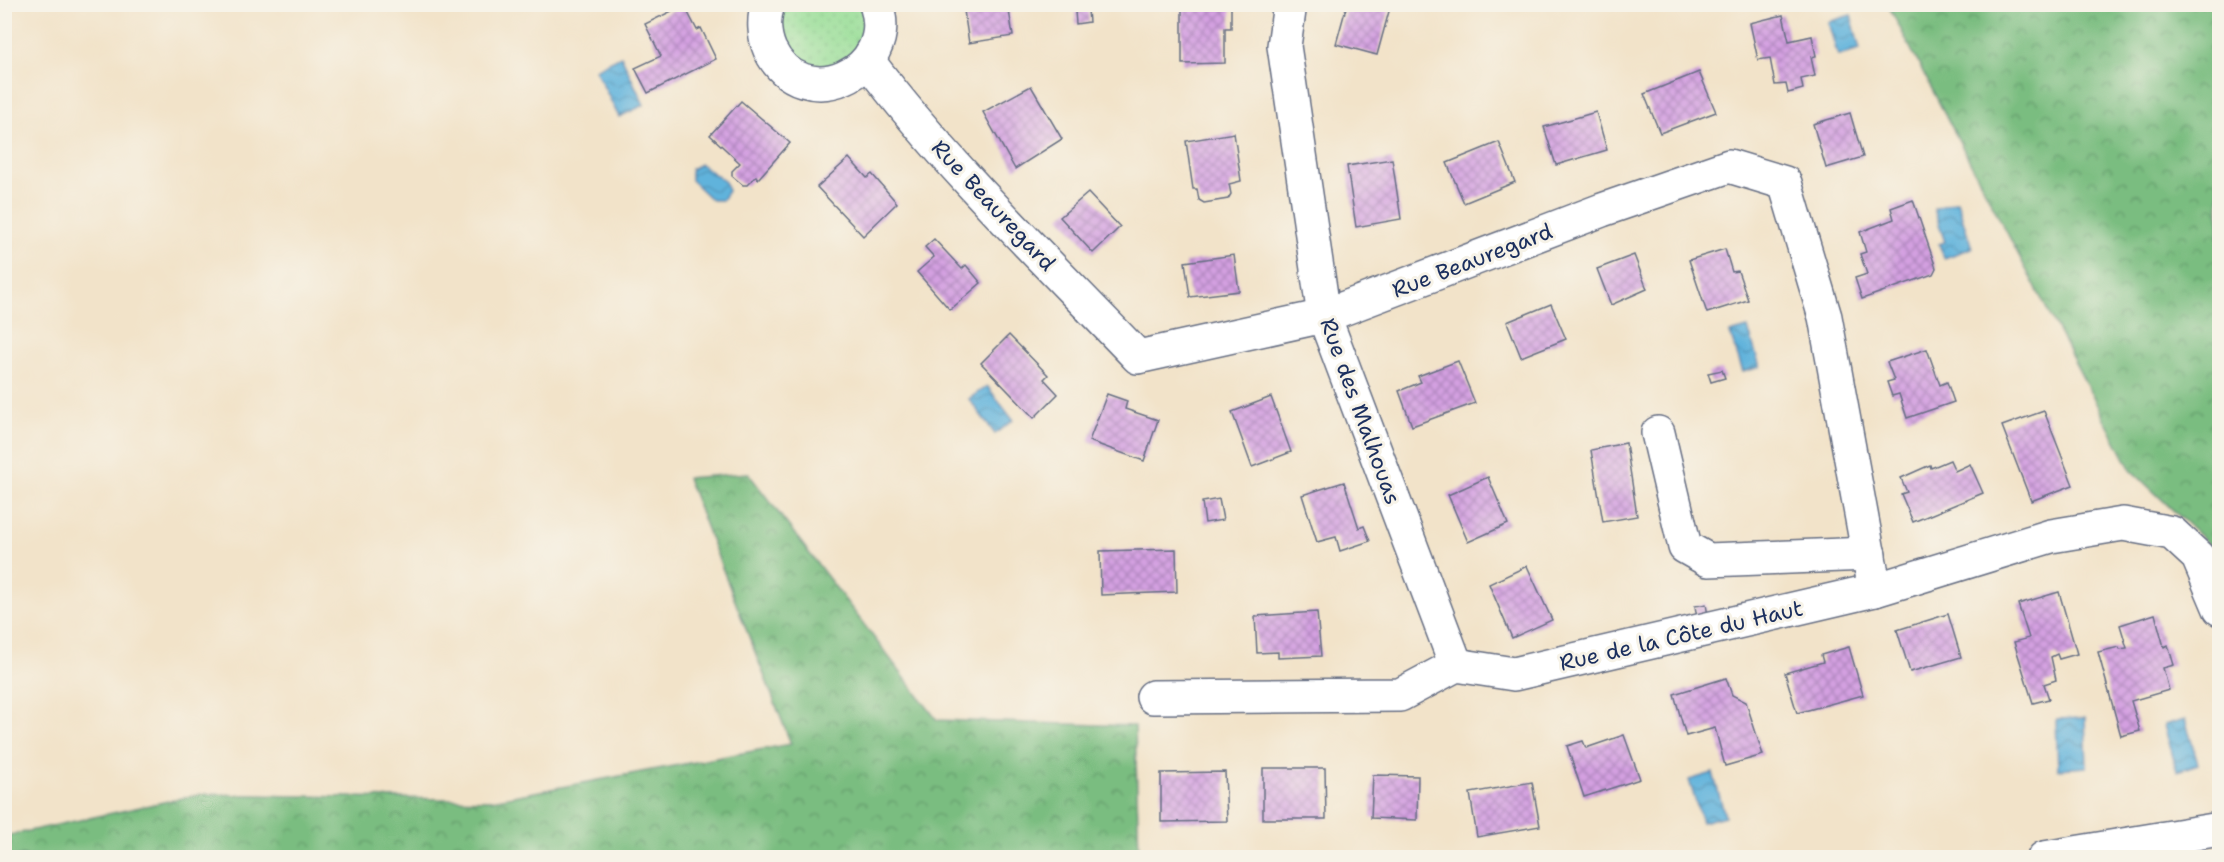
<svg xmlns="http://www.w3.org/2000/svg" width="2224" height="862" font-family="'Shantell Sans',sans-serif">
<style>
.grass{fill:url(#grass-dots);stroke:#5a867a;stroke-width:1.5}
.forest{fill:url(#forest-crowns);stroke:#4a766f;stroke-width:1.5}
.water{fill:url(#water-waves);stroke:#3e719d;stroke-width:1.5}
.building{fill:url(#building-cross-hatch)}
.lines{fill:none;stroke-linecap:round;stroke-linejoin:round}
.minor-casing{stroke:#666e83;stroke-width:36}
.minor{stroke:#fff;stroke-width:33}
.labels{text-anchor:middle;stroke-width:6;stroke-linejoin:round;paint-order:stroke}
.street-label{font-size:22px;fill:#1b2f5e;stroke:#f7f3e8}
</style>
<defs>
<pattern id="grass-dots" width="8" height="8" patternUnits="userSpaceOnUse" patternTransform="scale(1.5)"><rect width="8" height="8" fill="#98de97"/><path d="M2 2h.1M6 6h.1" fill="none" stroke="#82bf85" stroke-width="1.8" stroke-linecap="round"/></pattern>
<pattern id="forest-crowns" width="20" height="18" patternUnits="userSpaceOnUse" patternTransform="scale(1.5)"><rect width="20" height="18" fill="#7abd80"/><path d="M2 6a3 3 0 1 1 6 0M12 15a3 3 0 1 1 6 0" fill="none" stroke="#639a6c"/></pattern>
<pattern id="water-waves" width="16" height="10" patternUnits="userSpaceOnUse" patternTransform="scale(1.5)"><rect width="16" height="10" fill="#61b3dc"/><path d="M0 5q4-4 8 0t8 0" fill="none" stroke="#4f92b6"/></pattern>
<pattern id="building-cross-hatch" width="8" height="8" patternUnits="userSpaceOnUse" patternTransform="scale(1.5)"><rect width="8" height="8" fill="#d4a0e1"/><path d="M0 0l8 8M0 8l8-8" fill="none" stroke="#ab83ba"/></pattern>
</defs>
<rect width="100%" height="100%" fill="#f7f3e8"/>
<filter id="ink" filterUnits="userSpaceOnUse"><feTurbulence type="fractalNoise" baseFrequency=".0167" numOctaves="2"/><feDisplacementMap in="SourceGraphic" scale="12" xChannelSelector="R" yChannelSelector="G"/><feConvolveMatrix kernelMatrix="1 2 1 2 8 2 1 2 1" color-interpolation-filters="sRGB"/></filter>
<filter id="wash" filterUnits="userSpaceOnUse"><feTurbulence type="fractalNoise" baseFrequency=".008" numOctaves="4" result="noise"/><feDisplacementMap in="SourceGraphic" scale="24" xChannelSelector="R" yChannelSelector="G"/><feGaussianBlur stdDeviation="1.35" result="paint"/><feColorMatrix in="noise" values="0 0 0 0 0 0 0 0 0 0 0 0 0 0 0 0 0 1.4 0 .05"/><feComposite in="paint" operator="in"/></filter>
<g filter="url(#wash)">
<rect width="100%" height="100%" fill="#f2e3c9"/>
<polygon class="grass" points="783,5 861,5 867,23 858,52 832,69 802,66 781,43 779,13"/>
<g class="forest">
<polygon points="1888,5 2219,5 2219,554 2131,470"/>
<polygon points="748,473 937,720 1135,726 1139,857 5,857 5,836 201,794 492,800 791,744 687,478"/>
</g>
<g class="water">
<polygon points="1851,15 1860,50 1838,56 1828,22"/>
<polygon points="621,56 644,105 619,117 595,69"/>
<polygon points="701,164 725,182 728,191 722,200 712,200 691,180 691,169"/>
<polygon points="1957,201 1972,248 1944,258 1939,244 1945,242 1934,209"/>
<polygon points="1748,328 1760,367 1743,372 1730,333"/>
<polygon points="987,386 1013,420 995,434 969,399"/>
<polygon points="2085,718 2087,767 2058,769 2056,719"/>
<polygon points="2185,719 2198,764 2177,771 2164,725"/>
<polygon points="1713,773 1725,816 1702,822 1689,780"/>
</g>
<g id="blocks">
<g class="building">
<polygon points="963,4 1008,4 1013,36 969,43"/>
<polygon points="1347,4 1391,4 1377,55 1336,44"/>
<polygon points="684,5 697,30 701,28 716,59 648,93 635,68 661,56 645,24"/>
<polygon points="1231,7 1231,28 1225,28 1225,63 1182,64 1182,8"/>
<polygon points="1088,10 1089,22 1076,24 1075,11"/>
<polygon points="1783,15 1789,41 1812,36 1816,56 1811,57 1815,76 1801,79 1803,89 1788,93 1786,84 1775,85 1770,58 1758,60 1750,23"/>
<polygon points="1699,72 1716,112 1660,133 1644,94"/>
<polygon points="1031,86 1062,139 1015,169 983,112"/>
<polygon points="741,101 790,143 758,179 756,176 747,185 743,185 732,176 732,171 740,163 710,135"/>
<polygon points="1596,112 1607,150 1556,165 1544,127"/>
<polygon points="1850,113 1863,157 1826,168 1813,124"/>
<polygon points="1234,133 1241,181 1229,184 1231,194 1228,199 1204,203 1199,200 1197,189 1193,189 1186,141"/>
<polygon points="1499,142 1515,182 1464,203 1447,163"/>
<polygon points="849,158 867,178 872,174 897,203 863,236 817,187"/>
<polygon points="1392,159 1401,219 1356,227 1347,166"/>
<polygon points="1088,193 1120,227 1093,253 1060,217"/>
<polygon points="1913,200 1936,268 1933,274 1862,299 1855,278 1867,274 1860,254 1866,252 1860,232 1894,219 1891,208"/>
<polygon points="934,239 962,269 966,265 981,283 950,310 917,272 934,257 925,247"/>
<polygon points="1725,249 1732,272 1738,271 1748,300 1707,313 1689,260"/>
<polygon points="1234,255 1239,291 1190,297 1185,262"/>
<polygon points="1634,255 1647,289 1611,305 1597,269"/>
<polygon points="1551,304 1566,339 1521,357 1507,322"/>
<polygon points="1009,335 1048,375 1044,379 1058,394 1034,418 981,363"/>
<polygon points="1927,349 1940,385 1947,382 1954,402 1907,418 1899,394 1892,396 1887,382 1894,380 1887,362"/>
<polygon points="1458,361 1475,403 1412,426 1399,391 1421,382 1418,376"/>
<polygon points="1722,370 1725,378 1711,382 1708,373"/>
<polygon points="1107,394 1127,401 1125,409 1158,420 1144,461 1089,441"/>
<polygon points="1271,397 1291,452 1252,467 1232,412"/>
<polygon points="2044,411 2073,485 2031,501 2002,426"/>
<polygon points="1626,443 1637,516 1603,522 1591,450"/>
<polygon points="1950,460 1955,471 1970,464 1983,493 1913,522 1901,494 1907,492 1901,478 1930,465 1931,468"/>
<polygon points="1488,477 1508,524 1468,542 1448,495"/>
<polygon points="1344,482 1359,528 1364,526 1370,541 1340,551 1336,537 1317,542 1302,495"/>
<polygon points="1219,499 1223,520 1205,523 1202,502"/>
<polygon points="1176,549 1177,592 1101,595 1100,551"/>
<polygon points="1527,566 1552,620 1512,638 1489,584"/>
<polygon points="2059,592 2077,654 2059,659 2057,654 2051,657 2056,680 2044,684 2049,699 2033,703 2014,642 2029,638 2018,604"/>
<polygon points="1706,604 1708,616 1697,618 1695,606"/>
<polygon points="1317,612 1321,656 1278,658 1278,652 1257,653 1255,616"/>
<polygon points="1948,614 1961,657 1910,672 1897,630"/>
<polygon points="2155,614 2164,647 2168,645 2174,665 2163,668 2169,690 2131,701 2140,731 2121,736 2098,652 2119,647 2120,649 2127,648 2120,625"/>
<polygon points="1849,647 1863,695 1797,713 1785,673 1823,662 1821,655"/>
<polygon points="1726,678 1732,695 1746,702 1763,755 1725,766 1715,728 1686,736 1674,694"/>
<polygon points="1624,735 1640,779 1584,797 1567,746 1583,741 1586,748"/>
<polygon points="1263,768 1325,768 1326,819 1263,819"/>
<polygon points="1225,772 1227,821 1161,822 1161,773"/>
<polygon points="1373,775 1418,776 1417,820 1371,818"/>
<polygon points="1532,782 1540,826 1477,837 1470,793"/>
</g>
</g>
</g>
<g filter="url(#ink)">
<use href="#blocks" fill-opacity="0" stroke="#666e83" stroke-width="1.5"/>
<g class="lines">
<defs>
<g id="minor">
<path d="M768,4c-5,15 -4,32 2,46 32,66 130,23 106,-46"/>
<polyline points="1290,4 1284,46 1324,316 1456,665"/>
<path d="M868,61c80,106 178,200 270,296l186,-41 278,-106 127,-44 56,17 40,134 50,273"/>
<polyline points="1658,433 1685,547 1708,560 1869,554"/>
<polyline points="1153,697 1400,695 1456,665 1514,674 1875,590 2051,536 2123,524 2172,533 2198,557 2220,609"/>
<polyline points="2044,858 2220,829"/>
</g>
</defs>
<use href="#minor" class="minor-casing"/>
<use href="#minor" class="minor"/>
</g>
</g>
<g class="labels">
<g class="street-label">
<text transform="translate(994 205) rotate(47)" y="8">Rue Beauregard</text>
<text transform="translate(1472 260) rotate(-21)" y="8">Rue Beauregard</text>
<text transform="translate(1361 411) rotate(70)" y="8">Rue des Malhouas</text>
<text transform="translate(1681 635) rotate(-13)" y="8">Rue de la Côte du Haut</text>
</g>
</g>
<rect width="2224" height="862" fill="none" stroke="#f7f3e8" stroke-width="24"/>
</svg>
